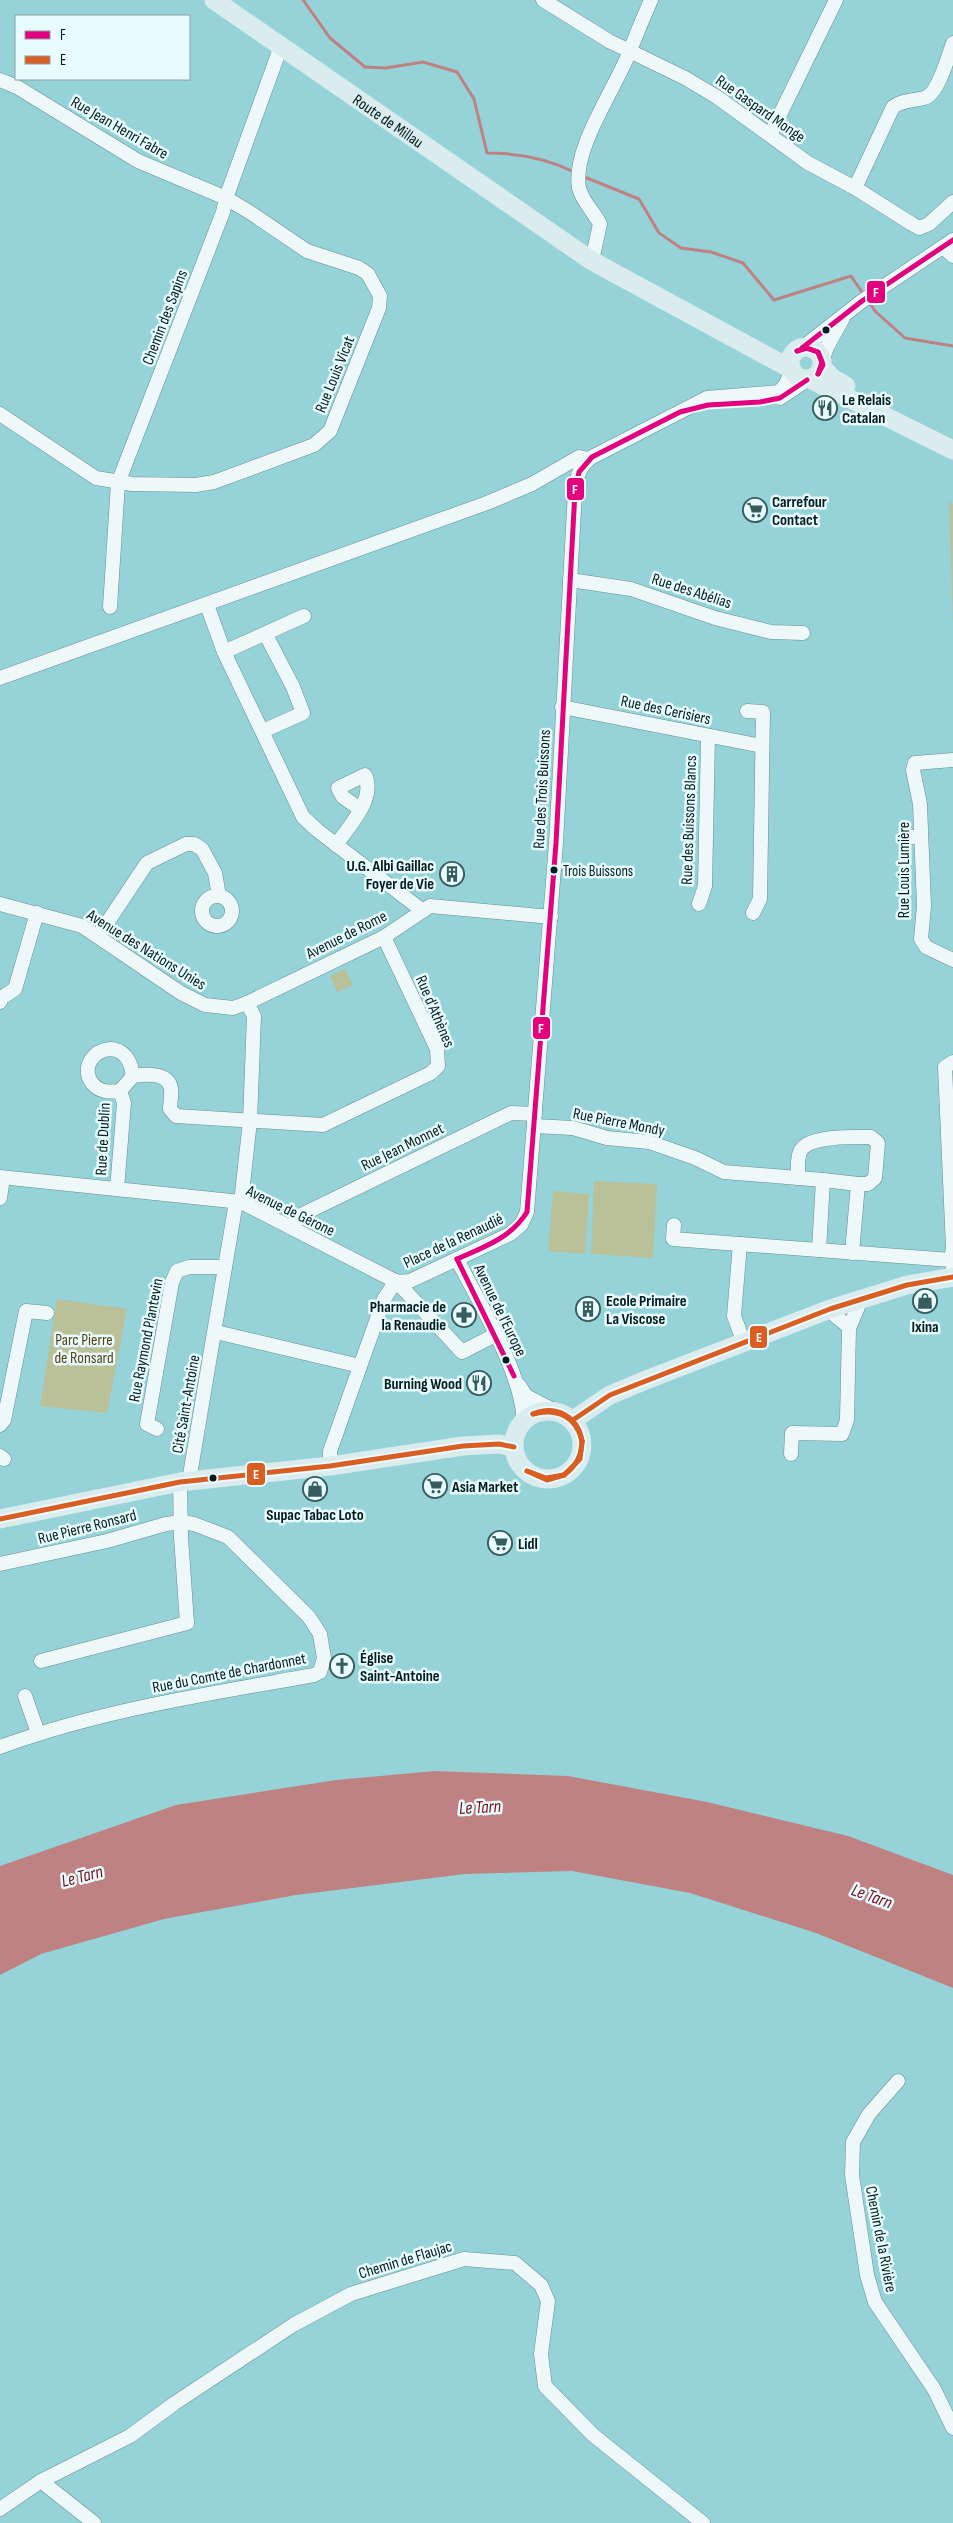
<svg xmlns="http://www.w3.org/2000/svg" width="953" height="2523" font-family="'Sofia Sans Condensed',sans-serif">
<style>
.green{fill:#bac098}
.water{fill:#bf8283}
.lines{fill:none;stroke-linecap:round;stroke-linejoin:round}
.stream{stroke:#bf8283;stroke-width:3}
.minor-casing{stroke:#668e91;stroke-width:15}
.major-casing{stroke:#d0ebed;stroke-width:19}
.minor{stroke:#eff8f9;stroke-width:14}
.major{stroke:#daeced;stroke-width:18}
.bus-1-casing{stroke:#e8fbfd;stroke-width:9}
.bus-2-casing{stroke:#e8fbfd;stroke-width:9}
.bus-1{stroke:#e5007d;stroke-width:5}
.bus-2{stroke:#da5e22;stroke-width:5}
.bus-dot{fill:#031c1e;stroke:#e8fbfd;stroke-width:2}
.labels{text-anchor:middle;stroke-width:5;stroke-linejoin:round;paint-order:stroke}
.bus-label{font-size:15px;fill:#031c1e;stroke:#e8fbfd;text-anchor:start}
.street-label{font-size:16px;fill:#031c1e;stroke:#e8fbfd}
.poi-label{font-size:16px;font-weight:bold;fill:#031c1e;stroke:#e8fbfd;text-anchor:start}
.park-label{font-size:16px;fill:#574112;stroke:#e8fbfd}
.water-label{font-size:18px;font-style:italic;fill:#7a0f1a;stroke:#e8fbfd}
.line-badge{stroke:#e8fbfd;stroke-width:2}
.badge-label{font-size:14px;text-anchor:middle;font-weight:bold;fill:#fff}
</style>
<rect width="100%" height="100%" fill="#96d3d8"/>
<g class="green">
<polygon points="949,500 953,505 953,623"/>
<polygon points="345,969 353,985 337,992 330,976"/>
<polygon points="594,1181 657,1184 653,1258 591,1254"/>
<polygon points="553,1191 589,1194 585,1254 548,1251"/>
<polygon points="57,1299 127,1309 107,1413 40,1406"/>
</g>
<polygon class="water" points="435,1771 568,1776 707,1802 848,1836 953,1875 953,1988 816,1933 690,1893 572,1871 465,1874 296,1895 164,1919 41,1954 0,1975 0,1866 176,1805 336,1780"/>
<g class="lines">
<g class="stream">
<path d="M303,0l27,38 35,29 21,1 37,-6 34,10 17,27 13,54c32,0 59,5 87,19"/>
<polyline points="582,176 639,199 659,233 681,248 711,252 743,263 774,300 851,276 864,295"/>
<polyline points="869,302 875,311 905,338 953,346"/>
</g>
<defs>
<g id="minor">
<polyline points="543,0 609,41 685,78 717,97 808,163 855,188 912,224 919,228 929,224 953,202"/>
<polyline points="0,80 17,87 138,161 226,198 251,213 307,251 359,268 368,274 380,296 379,308 330,431 314,445 214,482 196,485 132,484 96,478 0,414"/>
<polyline points="770,135 836,0"/>
<path d="M855,188l38,-81c9,-7 20,-6 31,-9 14,-3 24,-41 29,-55"/>
<polyline points="943,247 953,256"/>
<path d="M593,256l7,-32c-6,-12 -18,-23 -21,-36 -7,-39 36,-99 50,-135 7,-18 14,-35 22,-53"/>
<polyline points="802,348 862,301 953,240"/>
<polyline points="822,362 827,347 843,318"/>
<polyline points="780,398 807,380"/>
<polyline points="570,580 631,589 715,618 771,632 803,633"/>
<polyline points="207,605 224,652 303,817 317,830 423,911"/>
<polyline points="110,607 118,483 223,212 226,198 281,46"/>
<polyline points="224,652 304,616"/>
<polyline points="0,678 487,503 532,484 579,457 589,459"/>
<polyline points="562,707 762,746"/>
<polyline points="747,711 763,712 760,899 753,913"/>
<polyline points="263,731 303,713 293,687 266,635"/>
<polyline points="953,760 915,763 913,770 920,804 924,906 921,939 926,947 953,960"/>
<polyline points="904,837 921,837"/>
<path d="M336,845c13,-19 40,-46 29,-70l-27,13 5,9 17,12"/>
<circle cx="217" cy="911" r="15"/>
<polyline points="0,904 82,926 181,993 205,1005 233,1008 247,1003 384,937 430,906 551,917"/>
<polyline points="699,904 705,886 708,736"/>
<polyline points="99,935 147,863 186,844 194,844 202,849 215,873 219,896"/>
<polyline points="0,1002 1,998 15,989 37,913"/>
<path d="M120,1091c-10,1 -20,2 -28,-8 -20,-28 35,-56 41,-7"/>
<polyline points="534,1126 573,1128 607,1138 649,1142 695,1158 724,1172 823,1180 819,1250"/>
<polyline points="0,1177 241,1202 397,1282 462,1352 495,1335"/>
<path d="M798,1178c0,-8 -1,-22 3,-28 10,-15 54,-13 70,-13l7,6 -3,35 -7,6h-10l-6,69"/>
<polyline points="823,1180 858,1184"/>
<path d="M117,1189l7,-86 -4,-12 13,-15c12,-2 36,-4 38,13 1,6 -1,14 -1,20l6,7 147,9 108,-52 7,-7 -1,-17 -53,-112"/>
<polyline points="0,1198 3,1178"/>
<polyline points="241,1202 250,1121 254,1016 247,1003"/>
<polyline points="674,1225 673,1239 951,1260 953,1267"/>
<polyline points="290,1227 301,1215 511,1113 535,1114"/>
<polyline points="740,1244 734,1316 744,1343"/>
<path d="M457,1259c23,46 64,111 67,162"/>
<polyline points="951,1260 953,1248 945,1067 953,1062"/>
<path d="M397,1282l13,-1 100,-47 11,-9 6,-13 29,-369 19,-352c2,-15 4,-25 17,-34l115,-59 72,-6 7,-8 6,-14"/>
<path d="M830,1309c5,9 13,11 19,19"/>
<polyline points="216,1332 360,1366"/>
<polyline points="519,1385 526,1396 555,1411"/>
<polyline points="0,1425 4,1420 26,1311 47,1313"/>
<polyline points="157,1429 147,1424 172,1282 177,1271 189,1267 225,1267"/>
<polyline points="791,1454 792,1433 842,1434 847,1420 849,1328 858,1307 857,1299"/>
<polyline points="0,1456 4,1459"/>
<polyline points="330,1466 330,1451 384,1299 396,1281"/>
<polyline points="189,1481 236,1202"/>
<path d="M0,1564l107,-23 59,-17 16,-2 12,2 34,13 81,80 11,17 4,24 -4,14 -6,3c-106,19 -213,35 -314,72"/>
<polyline points="41,1661 187,1623 181,1537 180,1482"/>
<polyline points="25,1696 38,1733"/>
<polyline points="898,2081 869,2114 853,2142 852,2175 867,2275 875,2302 934,2389 953,2428"/>
<polyline points="41,2481 94,2523"/>
<polyline points="0,2509 41,2481 130,2436 175,2403 293,2325 351,2294 464,2259 515,2263 541,2285 548,2301 541,2354 545,2386 593,2435 703,2523"/>
</g>
<g id="major">
<path id="s1" d="M214,0l378,261 199,108"/>
<circle cx="806" cy="363" r="16"/>
<polyline points="822,367 832,378 846,386"/>
<polyline points="810,379 953,450"/>
<circle cx="548" cy="1445" r="34"/>
<polyline points="573,1420 610,1395 646,1380 830,1309 907,1285 953,1277"/>
<polyline points="0,1519 180,1482 330,1466 463,1446 499,1444 514,1447"/>
</g>
</defs>
<use href="#minor" class="minor-casing"/>
<use href="#major" class="major-casing"/>
<use href="#minor" class="minor"/>
<use href="#major" class="major"/>
<defs>
<g id="bus-1">
<polyline points="802,348 862,301 953,240"/>
<polyline points="797,351 806,348 818,352 823,365 818,374"/>
<polyline points="797,351 807,348 818,352 822,362 818,374"/>
<path d="M457,1259c27,-12 54,-21 70,-47l29,-369 19,-352 4,-19 13,-15 88,-45 28,-7 52,-3 20,-4 27,-18"/>
<polyline points="457,1259 514,1376"/>
</g>
<g id="bus-2">
<path d="M533,1414c23,-10 45,3 49,27"/>
<path d="M533,1414c24,-6 43,2 49,27"/>
<polyline points="573,1420 610,1395 830,1309 907,1285 953,1277"/>
<polyline points="527,1471 546,1478 564,1475"/>
<polyline points="527,1471 547,1480 564,1475"/>
<path d="M564,1475c11,-8 18,-20 18,-34"/>
<polyline points="564,1475 580,1459 582,1441"/>
<polyline points="0,1519 180,1482 330,1466 463,1446 499,1444 514,1447"/>
</g>
</defs>
<use href="#bus-1" class="bus-1-casing"/>
<use href="#bus-2" class="bus-2-casing"/>
<use href="#bus-1" class="bus-1"/>
<use href="#bus-2" class="bus-2"/>
</g>
<defs>
<symbol id="restaurant-ring" viewBox="-11 -11 22 22"><circle r="9.5" fill="#e8fbfd" stroke="#365c5f" stroke-width="1.5"/><path d="M-5-6h1v4h1v-4h1v4h1v-4h1v5L-1.5 .5V6h-2V.5L-5-1ZM5-6V6H3V1.5H1.5Q1.5-4 5-6Z" fill="#365c5f"/></symbol>
<symbol id="supermarket-ring" viewBox="-11 -11 22 22"><circle r="9.5" fill="#e8fbfd" stroke="#365c5f" stroke-width="1.5"/><path d="M-6-5.5h2.5l.6 2H6L4.5 2H-2.5L-4.4-4H-6ZM-1.5 3.2a1.3 1.3 0 1 0 .1 0ZM3 3.2a1.3 1.3 0 1 0 .1 0Z" fill="#365c5f"/></symbol>
<symbol id="building-ring" viewBox="-11 -11 22 22"><circle r="9.5" fill="#e8fbfd" stroke="#365c5f" stroke-width="1.5"/><path d="M-4-6H4V6H1V3H-1V6H-4ZM-2.5-4.3h1.7v1.8h-1.7ZM.8-4.3h1.7v1.8H.8ZM-2.5-1h1.7V.8h-1.7ZM.8-1h1.7V.8H.8Z" fill="#365c5f"/></symbol>
<symbol id="shop-ring" viewBox="-11 -11 22 22"><circle r="9.5" fill="#e8fbfd" stroke="#365c5f" stroke-width="1.5"/><path d="M-5-2.5h2.3a2.7 3.5 0 0 1 5.4 0H5L5.5 6h-11ZM-1.5-2.5h3a1.5 2.3 0 0 0-3 0Z" fill="#365c5f"/></symbol>
<symbol id="pharmacy-ring" viewBox="-11 -11 22 22"><circle r="9.5" fill="#e8fbfd" stroke="#365c5f" stroke-width="1.5"/><path d="M-2-6h4v4h4v4h-4v4h-4v-4h-4v-4h4Z" fill="#365c5f"/></symbol>
<symbol id="church-ring" viewBox="-11 -11 22 22"><circle r="9.5" fill="#e8fbfd" stroke="#365c5f" stroke-width="1.5"/><path d="M-1.2-6h2.4v3.5h3.3v2.4h-3.3V6h-2.4V-.1h-3.3v-2.4h3.3Z" fill="#365c5f"/></symbol>
</defs>
<g fill-rule="evenodd">
<use href="#restaurant-ring" x="811" y="394" width="28" height="28"/>
<use href="#supermarket-ring" x="741" y="496" width="28" height="28"/>
<use href="#building-ring" x="438" y="860" width="28" height="28"/>
<use href="#shop-ring" x="911" y="1287" width="28" height="28"/>
<use href="#building-ring" x="574" y="1295" width="28" height="28"/>
<use href="#pharmacy-ring" x="450" y="1301" width="28" height="28"/>
<use href="#restaurant-ring" x="465" y="1369" width="28" height="28"/>
<use href="#supermarket-ring" x="421" y="1472" width="28" height="28"/>
<use href="#shop-ring" x="301" y="1475" width="28" height="28"/>
<use href="#supermarket-ring" x="486" y="1529" width="28" height="28"/>
<use href="#church-ring" x="328" y="1652" width="28" height="28"/>
</g>
<g class="bus-dot">
<circle cx="826" cy="330" r="4.5"/>
<circle cx="554" cy="870" r="4.5"/>
<circle cx="506" cy="1360" r="4.5"/>
<circle cx="213" cy="1478" r="4.5"/>
</g>
<g class="labels">
<g class="bus-label">
<text x="563" y="876">Trois Buissons</text>
</g>
<g class="street-label">
<text transform="translate(761 108) rotate(35)" y="6">Rue Gaspard Monge</text>
<text dy="6" stroke="none"><textPath href="#s1" startOffset="212">Route de Millau</textPath></text>
<text transform="translate(120 127) rotate(30)" y="6">Rue Jean Henri Fabre</text>
<text transform="translate(164 317) rotate(-69)" y="6">Chemin des Sapins</text>
<text transform="translate(334 374) rotate(-68)" y="6">Rue Louis Vicat</text>
<text transform="translate(692 590) rotate(18)" y="6">Rue des Abélias</text>
<text transform="translate(666 709) rotate(12)" y="6">Rue des Cerisiers</text>
<text transform="translate(541 789) rotate(-87)" y="6">Rue des Trois Buissons</text>
<text transform="translate(688 820) rotate(-88)" y="6">Rue des Buissons Blancs</text>
<text transform="translate(903 870) rotate(-90)" y="6">Rue Louis Lumière</text>
<text transform="translate(346 934) rotate(-27)" y="6">Avenue de Rome</text>
<text transform="translate(147 949) rotate(32)" y="6">Avenue des Nations Unies</text>
<text transform="translate(436 1011) rotate(67)" y="6">Rue d'Athènes</text>
<text transform="translate(619 1121) rotate(11)" y="6">Rue Pierre Mondy</text>
<text transform="translate(102 1139) rotate(-87)" y="6">Rue de Dublin</text>
<text transform="translate(402 1146) rotate(-26)" y="6">Rue Jean Monnet</text>
<text transform="translate(291 1210) rotate(26)" y="6">Avenue de Gérone</text>
<text transform="translate(453 1240) rotate(-25)" y="6">Place de la Renaudié</text>
<text transform="translate(501 1310) rotate(64)" y="6">Avenue de l'Europe</text>
<text transform="translate(145 1340) rotate(-79)" y="6">Rue Raymond Plantevin</text>
<text transform="translate(185 1404) rotate(-80)" y="6">Cité Saint-Antoine</text>
<text transform="translate(87 1526) rotate(-14)" y="6">Rue Pierre Ronsard</text>
<text transform="translate(229 1672) rotate(-11)" y="6">Rue du Comte de Chardonnet</text>
<text transform="translate(882 2239) rotate(79)" y="6">Chemin de la Rivière</text>
<text transform="translate(405 2259) rotate(-17)" y="6">Chemin de Flaujac</text>
</g>
<g class="poi-label">
<text x="842" y="405">Le Relais<tspan x="842" dy="18">Catalan</tspan></text>
<text x="772" y="507">Carrefour<tspan x="772" dy="18">Contact</tspan></text>
<text x="434" y="871" text-anchor="end">U.G. Albi Gaillac<tspan x="434" dy="18">Foyer de Vie</tspan></text>
<text x="606" y="1306">Ecole Primaire<tspan x="606" dy="18">La Viscose</tspan></text>
<text x="446" y="1312" text-anchor="end">Pharmacie de<tspan x="446" dy="18">la Renaudie</tspan></text>
<text x="925" y="1332" text-anchor="middle">Ixina</text>
<text x="462" y="1389" text-anchor="end">Burning Wood</text>
<text x="452" y="1492">Asia Market</text>
<text x="315" y="1520" text-anchor="middle">Supac Tabac Loto</text>
<text x="518" y="1549">Lidl</text>
<text x="360" y="1663">Église<tspan x="360" dy="18">Saint-Antoine</tspan></text>
</g>
<g class="park-label">
<text x="84" y="1345">Parc Pierre<tspan x="84" dy="18">de Ronsard</tspan></text>
</g>
<g class="water-label">
<text transform="translate(480 1807) rotate(-3)" y="6">Le Tarn</text>
<text transform="translate(82 1876) rotate(-14)" y="6">Le Tarn</text>
<text transform="translate(872 1896) rotate(20)" y="6">Le Tarn</text>
</g>
</g>
<g class="line-badge">
<rect x="866" y="280" width="20" height="24" rx="5" fill="#e5007d"/>
<rect x="566" y="477" width="19" height="24" rx="5" fill="#e5007d"/>
<rect x="532" y="1016" width="19" height="24" rx="5" fill="#e5007d"/>
<rect x="749" y="1325" width="19" height="24" rx="5" fill="#da5e22"/>
<rect x="246" y="1462" width="20" height="24" rx="5" fill="#da5e22"/>
</g>
<g class="badge-label">
<text x="876" y="297">F</text>
<text x="575" y="494">F</text>
<text x="541" y="1033">F</text>
<text x="759" y="1342">E</text>
<text x="256" y="1479">E</text>
</g>
<rect x="15" y="15" width="175" height="65" fill="#e8fbfd" stroke="#8ca2a4"/>
<rect x="25" y="31" width="25" height="8" fill="#e5007d" stroke="#8ca2a4"/>
<text x="60" y="40" font-size="15" fill="#031c1e">F</text>
<rect x="25" y="56" width="25" height="8" fill="#da5e22" stroke="#8ca2a4"/>
<text x="60" y="65" font-size="15" fill="#031c1e">E</text>
</svg>
